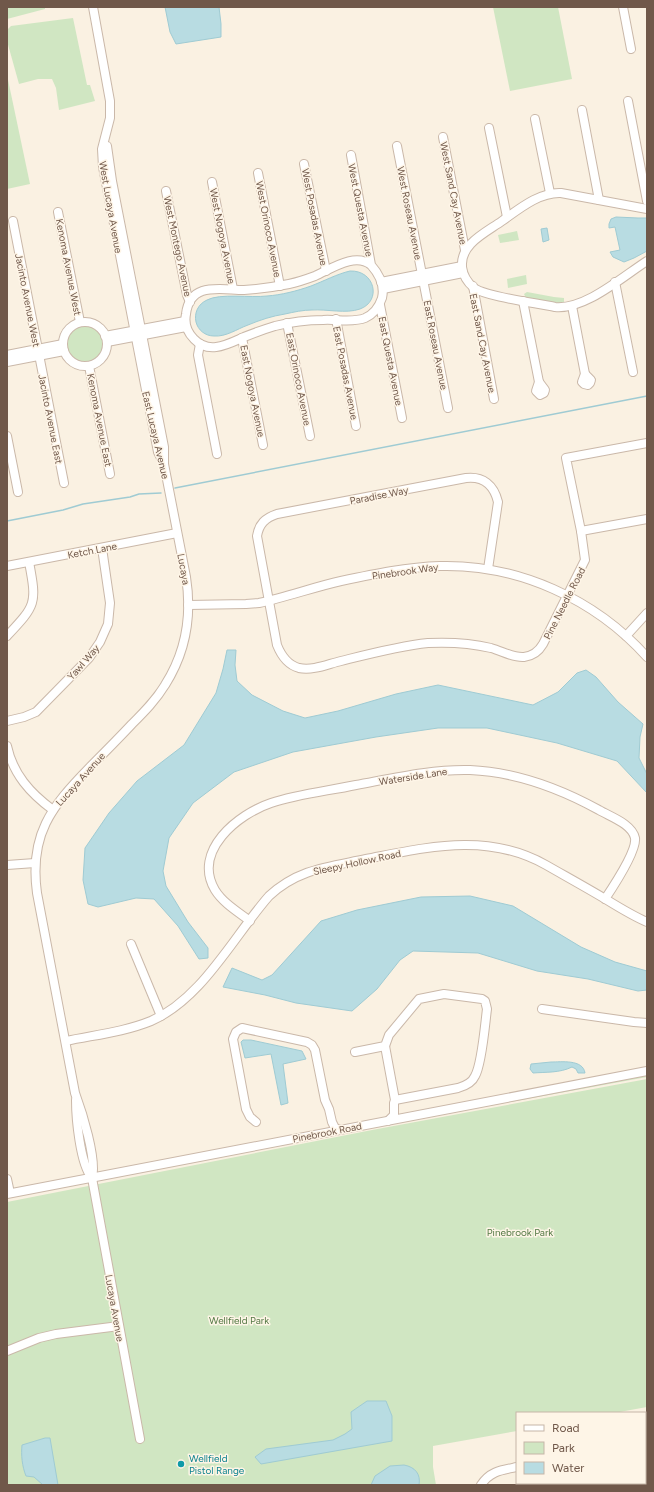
<svg xmlns="http://www.w3.org/2000/svg" width="654" height="1492" font-family="Figtree,sans-serif">
<style>
.green{fill:#d0e6c2}
.water{fill:#b8dce2;stroke:#9fcbd3}
.lines{fill:none;stroke-linecap:round;stroke-linejoin:round}
.stream{stroke:#9fcbd3;stroke-width:1.5}
.minor-casing{stroke:#cab8a9;stroke-width:10}
.minor{stroke:#fff;stroke-width:8}
.culture-dot{fill:#0f9aa8;stroke:#fef5e7;stroke-width:1.5}
.labels{text-anchor:middle;stroke-width:3;stroke-linejoin:round;paint-order:stroke}
.street-label{font-size:10px;fill:#70584a;stroke:#fef5e7}
.park-label{font-size:10px;fill:#557a46;stroke:#fef5e7}
.culture-label{font-size:10px;fill:#0d838f;stroke:#fef5e7;text-anchor:start}
</style>
<rect width="100%" height="100%" fill="#faf1e2"/>
<g class="green">
<polygon points="7,7 45,7 45,9 7,19"/>
<polygon points="493,7 558,7 572,79 510,91"/>
<polygon points="73,18 87,85 90,85 95,101 59,110 56,88 52,79 38,79 19,84 7,41 7,30 11,26"/>
<polygon points="7,75 30,184 7,189"/>
<polygon points="517,231 519,240 500,243 498,235"/>
<polygon points="526,275 527,284 508,288 507,279"/>
<polygon points="527,292 554,297 564,298 564,304 526,298 524,294"/>
<circle cx="85" cy="343" r="19"/>
<polygon points="647,1074 647,1077 396,1123"/>
<polygon points="647,1079 647,1407 614,1413 517,1413 517,1431 433,1446 433,1467 436,1485 7,1485 7,1202 372,1130"/>
</g>
<g class="water">
<polygon points="165,7 219,7 221,24 221,37 176,44 170,32"/>
<polygon points="616,217 638,218 647,218 647,251 634,258 624,262 613,257 610,252 620,250 615,227 609,228 609,224 611,219"/>
<polygon points="547,228 549,240 543,242 541,229"/>
<path d="M350,271c25,-1 32,30 10,38 -14,5 -33,0 -48,1 -9,0 -18,2 -27,4 -13,2 -25,6 -37,11 -11,4 -22,12 -34,11 -9,0 -16,-6 -18,-14 -2,-9 2,-18 11,-22 13,-7 44,-2 60,-4 14,-1 30,-5 44,-10 13,-5 26,-12 39,-15z"/>
<polygon points="227,650 236,650 235,665 237,681 252,695 283,711 305,718 338,711 396,694 438,685 533,705 558,692 577,673 586,670 596,677 618,702 643,724 640,737 639,758 647,774 647,793 617,761 557,743 487,728 438,728 376,737 293,752 234,772 193,803 169,838 163,871 166,886 188,922 208,948 208,958 199,959 178,926 154,899 136,898 98,907 88,904 83,880 85,848 109,813 137,781 184,745 216,693 223,669"/>
<polygon points="470,896 513,906 581,947 615,962 647,971 647,990 638,991 588,979 537,971 478,953 413,951 400,960 377,989 352,1011 296,1003 265,995 223,987 232,968 262,980 272,975 321,921 357,910 421,897"/>
<polygon points="243,1040 251,1040 302,1051 306,1059 283,1064 288,1103 281,1105 271,1054 245,1058 241,1042"/>
<path d="M551,1062c10,0 32,-3 34,11h-7l-2,-4 -4,-2c-12,6 -26,5 -39,6l-3,-4 1,-5z"/>
<polygon points="367,1401 386,1401 392,1416 392,1441 261,1464 255,1457 266,1449 333,1440 345,1434 352,1429 351,1412"/>
<path d="M45,1438h5l8,47h-15l-9,-8 -8,-1c-4,-10 -5,-21 -4,-31z"/>
<polygon points="647,1455 647,1485 630,1485 630,1483 645,1483 645,1456"/>
<path d="M404,1465c11,2 17,9 15,20h-48l4,-9 15,-10z"/>
</g>
<g class="lines">
<g class="stream">
<polyline points="175,488 647,396"/>
<polyline points="7,521 63,510 83,504 130,497 139,494 161,493"/>
</g>
<defs>
<g id="minor">
<path d="M93,7l17,94v17l-8,31 1,18 55,285 6,12 22,113c6,38 0,75 -21,108 -9,15 -21,27 -33,39 -14,15 -28,29 -43,44 -38,39 -60,67 -52,125l38,200c7,19 22,66 17,85l48,261"/>
<polyline points="623,7 631,49"/>
<polyline points="628,101 647,201"/>
<polyline points="582,110 599,200"/>
<polyline points="535,119 550,193"/>
<polyline points="489,128 507,217"/>
<polyline points="443,137 465,250"/>
<polyline points="107,146 112,181 164,447 164,464"/>
<polyline points="397,146 448,408"/>
<path d="M351,155l20,110c8,9 14,20 11,33 -3,9 -8,16 -17,20 -12,5 -29,1 -42,2 -16,0 -32,2 -48,6 -10,3 -21,7 -31,11 -16,7 -35,18 -50,2 -6,-6 -10,-15 -8,-25 4,-33 35,-24 58,-24 15,-1 30,-3 45,-6 9,-2 18,-5 26,-8 16,-7 40,-24 56,-11"/>
<polyline points="304,164 326,271"/>
<polyline points="258,173 280,286"/>
<polyline points="212,182 233,289"/>
<polyline points="166,191 187,295 190,302"/>
<path d="M647,209l-86,-16c-22,-1 -42,16 -59,28 -17,12 -42,23 -40,46 1,8 6,16 12,21 13,9 63,15 81,19 30,3 67,-30 92,-46"/>
<polyline points="58,212 80,322"/>
<polyline points="13,221 64,483"/>
<polyline points="381,282 462,266"/>
<polyline points="615,282 633,372"/>
<polyline points="473,286 494,399"/>
<polyline points="383,289 463,273"/>
<polyline points="523,301 539,382"/>
<polyline points="380,305 402,418"/>
<polyline points="572,306 585,374"/>
<polyline points="336,319 356,426"/>
<circle cx="85" cy="344" r="22"/>
<polyline points="287,323 310,436"/>
<polyline points="105,336 185,321"/>
<polyline points="242,338 263,445"/>
<polyline points="107,342 186,327"/>
<polyline points="200,344 198,355 217,454"/>
<polyline points="7,355 63,344"/>
<polyline points="7,362 64,351"/>
<polyline points="89,366 110,474"/>
<polygon points="585,374 591,380 590,383 588,385 584,384 582,382"/>
<polygon points="539,382 545,390 544,393 540,395 536,391"/>
<polyline points="7,436 18,492"/>
<polyline points="581,531 647,519"/>
<polyline points="7,566 177,533"/>
<path d="M488,569l10,-67c-4,-17 -15,-26 -32,-24l-189,36c-12,4 -18,10 -20,22l20,109c4,10 11,20 22,23 14,3 29,-4 42,-7 28,-7 58,-15 87,-18 21,-1 42,0 63,5 11,3 22,10 33,9 8,-1 15,-6 19,-13l42,-84 -4,-29 -15,-73 81,-15"/>
<path d="M188,605l58,-1 13,-1c28,-6 55,-16 82,-22 33,-7 66,-14 99,-15 78,-2 155,33 207,91"/>
<path d="M7,636c29,-31 30,-32 22,-74"/>
<polyline points="626,636 647,613"/>
<polyline points="7,721 24,717 36,712 89,658 100,642 108,624 110,603 102,548"/>
<path d="M7,746c6,28 23,47 46,64"/>
<polyline points="7,865 35,863"/>
<path d="M250,921c-12,-9 -27,-18 -35,-31 -23,-39 23,-76 56,-87 27,-9 57,-12 85,-18 38,-7 76,-16 114,-15 47,2 89,18 129,40 12,7 33,14 36,28 2,13 -22,49 -30,61"/>
<polyline points="131,944 161,1016"/>
<polyline points="542,1009 634,1022 647,1023"/>
<path d="M66,1041c28,-6 58,-9 85,-20 51,-22 82,-84 118,-125 29,-27 59,-29 97,-37 63,-12 121,-27 180,6 21,12 41,23 61,35 13,8 26,16 40,22"/>
<polyline points="385,1046 395,1100 394,1103 394,1115 388,1121"/>
<path d="M355,1052l30,-6 4,-11 30,-36 25,-5 38,5 3,2 2,8c-2,15 -5,55 -12,67 -3,7 -10,10 -17,12l-63,12"/>
<path d="M76,1100c0,18 4,64 16,78"/>
<polyline points="256,1122 250,1117 246,1109 233,1039 236,1032 242,1028 307,1042 312,1045 315,1050 325,1100 329,1109 332,1122 335,1128 340,1130"/>
<polyline points="7,1179 10,1193"/>
<polyline points="7,1194 647,1071"/>
<polyline points="7,1351 39,1338 56,1334 119,1326"/>
<polyline points="645,1445 647,1444"/>
<polyline points="593,1483 593,1485"/>
<path d="M481,1485c9,-14 21,-15 36,-18"/>
</g>
</defs>
<use href="#minor" class="minor-casing"/>
<use href="#minor" class="minor"/>
</g>
<circle class="culture-dot" cx="181" cy="1464" r="4"/>
<g class="labels">
<g class="street-label">
<text transform="translate(454 193) rotate(79)" y="4">West Sand Cay Avenue</text>
<text transform="translate(111 207) rotate(80)" y="4">West Lucaya Avenue</text>
<text transform="translate(361 210) rotate(79)" y="4">West Questa Avenue</text>
<text transform="translate(410 213) rotate(79)" y="4">West Roseau Avenue</text>
<text transform="translate(315 217) rotate(79)" y="4">West Posadas Avenue</text>
<text transform="translate(269 229) rotate(79)" y="4">West Orinoco Avenue</text>
<text transform="translate(223 236) rotate(79)" y="4">West Nogoya Avenue</text>
<text transform="translate(178 246) rotate(78)" y="4">West Montego Avenue</text>
<text transform="translate(69 267) rotate(79)" y="4">Kenoma Avenue West</text>
<text transform="translate(28 300) rotate(79)" y="4">Jacinto Avenue West</text>
<text transform="translate(483 343) rotate(79)" y="4">East Sand Cay Avenue</text>
<text transform="translate(436 345) rotate(79)" y="4">East Roseau Avenue</text>
<text transform="translate(391 361) rotate(79)" y="4">East Questa Avenue</text>
<text transform="translate(346 373) rotate(79)" y="4">East Posadas Avenue</text>
<text transform="translate(299 379) rotate(79)" y="4">East Orinoco Avenue</text>
<text transform="translate(253 391) rotate(79)" y="4">East Nogoya Avenue</text>
<text transform="translate(51 419) rotate(79)" y="4">Jacinto Avenue East</text>
<text transform="translate(100 420) rotate(79)" y="4">Kenoma Avenue East</text>
<text transform="translate(156 435) rotate(77)" y="4">East Lucaya Avenue</text>
<text transform="translate(379 495) rotate(-11)" y="4">Paradise Way</text>
<text transform="translate(92 550) rotate(-11)" y="4">Ketch Lane</text>
<text transform="translate(184 569) rotate(80)" y="4">Lucaya</text>
<text transform="translate(405 571) rotate(-8)" y="4">Pinebrook Way</text>
<text transform="translate(564 603) rotate(-63)" y="4">Pine Needle Road</text>
<text transform="translate(83 662) rotate(-49)" y="4">Yawl Way</text>
<text transform="translate(413 776) rotate(-9)" y="4">Waterside Lane</text>
<text transform="translate(80 779) rotate(-48)" y="4">Lucaya Avenue</text>
<text transform="translate(357 862) rotate(-12)" y="4">Sleepy Hollow Road</text>
<text transform="translate(327 1132) rotate(-11)" y="4">Pinebrook Road</text>
<text transform="translate(115 1308) rotate(80)" y="4">Lucaya Avenue</text>
</g>
<g class="park-label">
<text x="520" y="1236">Pinebrook Park</text>
<text x="239" y="1324">Wellfield Park</text>
</g>
<g class="culture-label">
<text x="189" y="1462">Wellfield<tspan x="189" dy="12">Pistol Range</tspan></text>
</g>
</g>
<rect width="654" height="1492" fill="none" stroke="#70584a" stroke-width="16"/>
<rect x="516" y="1412" width="130" height="72" fill="#fef5e7" stroke="#c5b6a8"/>
<rect x="524" y="1425" width="20" height="6" fill="#ffffff" stroke="#c5b6a8"/>
<text x="552" y="1432" font-size="12" fill="#70584a">Road</text>
<rect x="524" y="1442" width="20" height="12" fill="#d0e6c2" stroke="#c5b6a8"/>
<text x="552" y="1452" font-size="12" fill="#70584a">Park</text>
<rect x="524" y="1462" width="20" height="12" fill="#b8dce2" stroke="#c5b6a8"/>
<text x="552" y="1472" font-size="12" fill="#70584a">Water</text>
</svg>
